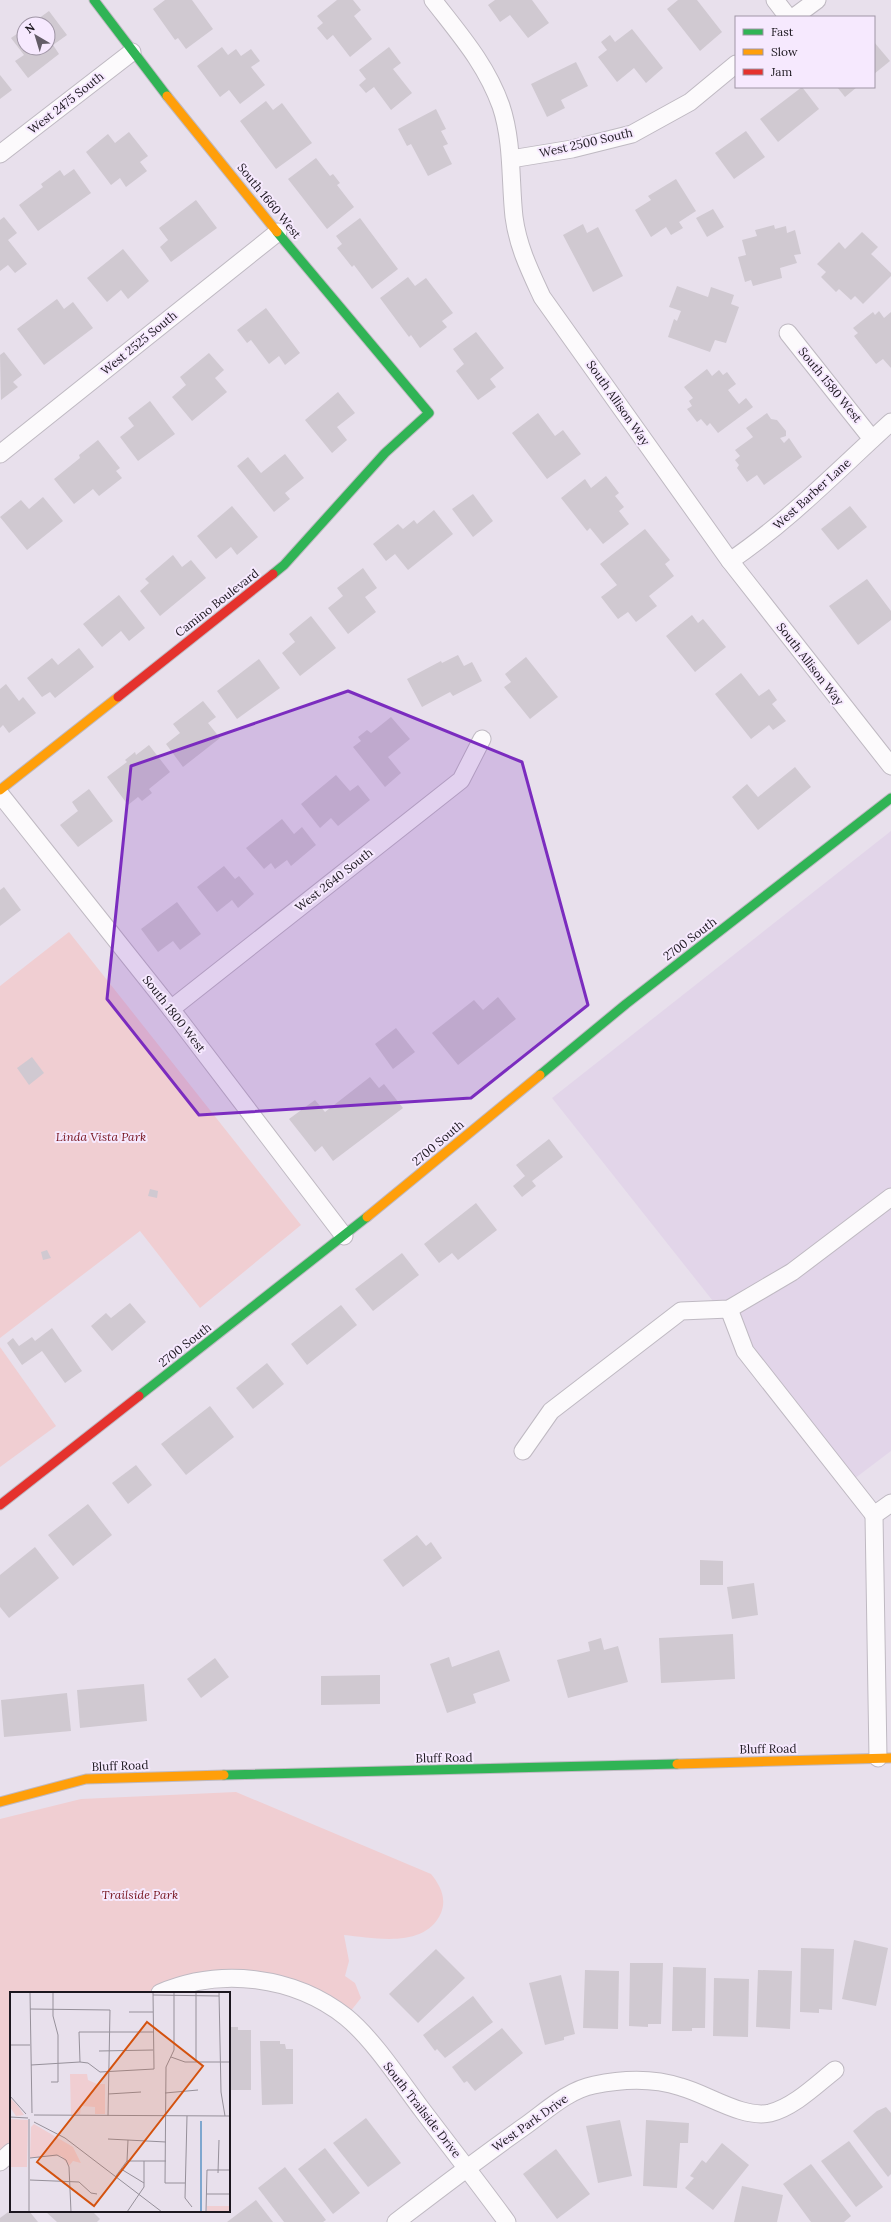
<svg xmlns="http://www.w3.org/2000/svg" width="891" height="2222" font-family="Lora,serif">
<style>
.built{fill:#e2d5e9}
.green{fill:#f0ced2}
.building{fill:#d0c9d1}
.lines{fill:none;stroke-linecap:round;stroke-linejoin:round}
.street-casing{stroke:#bfb9c2;stroke-width:19}
.fast-casing{stroke:#bfb9c2;stroke-width:11}
.slow-casing{stroke:#bfb9c2;stroke-width:11}
.jam-casing{stroke:#bfb9c2;stroke-width:11}
.street{stroke:#fcfafc;stroke-width:17}
.fast{stroke:#30b455;stroke-width:9}
.slow{stroke:#ff9f0a;stroke-width:9}
.jam{stroke:#e5322d;stroke-width:9}
.marked{fill:#7b2cbf;fill-opacity:0.2;stroke:#7b2cbf;stroke-width:3;stroke-linejoin:round}
.labels{text-anchor:middle;stroke-width:4;stroke-linejoin:round;paint-order:stroke}
.street-label{font-size:12px;fill:#1c171f;stroke:#f6e9fe}
.park-label{font-size:12px;font-style:italic;fill:#76131e;stroke:#f6e9fe}
.inset-river{fill:none;stroke:#7ea7cf;stroke-width:2}
.inset-road{fill:none;stroke:#96909a;stroke-width:1}
.view{fill:#d4520e;fill-opacity:0.15;stroke:#d4520e;stroke-width:2}
.inset-edge{fill:none;stroke:#1c171f;stroke-width:2}
</style>
<rect width="100%" height="100%" fill="#e8e0ec"/>
<polygon class="built" points="891,831 891,1451 854,1479 552,1098"/>
<g class="green">
<polygon points="69,932 301,1225 200,1308 140,1231 0,1338 0,986"/>
<polygon points="0,1347 56,1426 0,1467"/>
<path d="M236,1792l195,82c9,11 16,24 10,39 -16,36 -66,25 -97,22l5,26 -4,15 10,7 6,15 -15,19 -73,-35 -113,11h-149v159l-11,10v-343l81,-20z"/>
</g>
<g class="building">
<polygon points="165,0 192,0 213,29 186,49 178,38 175,40 153,9"/>
<polygon points="337,0 353,0 361,10 354,16 372,39 350,57 333,35 327,40 317,28 323,23 317,16"/>
<polygon points="495,0 532,0 549,23 528,38 510,15 500,22 488,5"/>
<polygon points="678,0 697,0 722,32 700,51 667,9"/>
<polygon points="49,11 67,35 53,45 59,54 28,78 15,61 24,55 11,38 24,29 24,48 48,48 48,24 31,24"/>
<polygon points="632,29 663,68 646,83 634,68 617,82 598,57 607,50 601,42 610,35 615,42"/>
<polygon points="874,42 890,61 874,74"/>
<polygon points="222,47 228,55 236,49 241,56 251,49 260,61 251,67 265,85 240,104 229,90 220,97 197,66"/>
<polygon points="389,47 401,63 393,69 412,93 391,110 374,87 366,93 359,85 366,79 359,70"/>
<polygon points="576,62 588,86 561,100 565,108 547,117 531,84"/>
<polygon points="0,75 12,90 0,99"/>
<polygon points="802,87 819,109 778,142 760,119"/>
<polygon points="837,87 857,87 845,97"/>
<polygon points="266,101 273,110 282,103 312,143 276,169 240,121"/>
<polygon points="436,109 446,129 441,131 448,144 443,146 452,164 428,176 411,144 407,146 398,129"/>
<polygon points="746,131 765,157 734,179 715,153"/>
<polygon points="129,132 148,156 140,162 147,171 126,187 120,178 111,185 86,152 108,134 115,143"/>
<polygon points="316,158 330,176 333,174 340,183 337,185 354,207 327,229 288,179"/>
<polygon points="74,169 91,193 38,231 19,205 43,187 41,184 60,170 64,176"/>
<polygon points="676,179 696,211 679,222 683,228 671,235 666,227 651,237 635,210 651,200 648,196"/>
<polygon points="196,200 217,228 171,262 160,247 168,240 159,228"/>
<polygon points="713,209 724,227 707,237 696,218"/>
<polygon points="4,217 17,233 8,240 27,264 15,273 8,265 0,271 0,220"/>
<polygon points="360,218 398,269 372,289 354,265 352,267 337,248 342,244 336,236"/>
<polygon points="583,224 587,233 598,227 623,276 593,292 563,235"/>
<polygon points="774,225 775,229 786,226 787,233 795,230 801,254 794,255 797,263 780,268 782,278 753,286 751,280 745,282 738,257 746,255 742,240 757,236 755,230"/>
<polygon points="862,232 878,247 871,254 891,273 891,276 863,304 855,296 851,300 839,289 836,292 821,277 826,272 817,264 839,242 845,249"/>
<polygon points="123,249 149,281 128,299 121,290 107,302 87,278"/>
<polygon points="408,277 415,286 426,278 453,313 442,321 447,327 420,348 411,335 409,337 380,298"/>
<polygon points="677,286 708,297 711,287 734,295 731,304 739,307 726,343 715,340 710,352 668,337 674,319 677,321 681,311 669,307"/>
<polygon points="57,299 64,309 73,302 93,328 44,365 17,329"/>
<polygon points="266,308 300,353 285,365 279,356 269,364 251,340 247,343 237,330"/>
<polygon points="879,311 884,318 891,312 891,368 883,359 876,364 854,336 858,333 853,328 873,312 875,315"/>
<polygon points="476,332 504,368 490,379 496,387 478,400 456,371 464,364 453,349"/>
<polygon points="4,352 22,375 13,382 18,387 1,400 0,355"/>
<polygon points="209,353 224,370 215,378 227,392 192,421 172,397 186,385 180,377"/>
<polygon points="707,369 712,376 719,370 723,375 727,372 736,384 728,390 739,404 746,398 753,407 718,433 710,423 707,426 701,419 697,422 687,409 692,406 689,401 693,398 684,387"/>
<polygon points="338,392 355,413 337,427 347,440 332,453 305,420"/>
<polygon points="150,401 175,434 138,461 120,437 134,426 128,418"/>
<polygon points="538,413 555,436 563,430 581,454 547,479 512,433"/>
<polygon points="767,413 771,419 777,420 786,431 786,436 780,438 784,443 789,438 802,457 764,485 757,475 747,482 737,468 739,465 735,460 740,456 735,450 753,437 746,428"/>
<polygon points="98,440 120,468 116,471 122,478 99,496 93,489 74,504 54,479 80,458 79,455"/>
<polygon points="285,454 304,478 285,493 290,499 274,512 237,466 248,457 261,473"/>
<polygon points="606,476 619,493 615,496 624,507 619,511 629,524 603,544 590,528 587,531 561,498 585,479 591,488"/>
<polygon points="473,494 493,521 473,537 452,509"/>
<polygon points="43,497 63,521 27,550 0,517 21,500 29,509"/>
<polygon points="232,506 258,537 237,555 231,547 216,559 197,536"/>
<polygon points="850,506 867,527 838,550 821,529"/>
<polygon points="434,510 453,534 408,570 395,554 386,561 373,544 398,524 403,529 414,520 417,524"/>
<polygon points="645,529 670,560 665,564 674,576 649,596 657,606 636,622 628,612 618,619 601,597 617,585 600,564"/>
<polygon points="173,555 182,567 191,560 206,578 160,616 140,591 149,583 145,579"/>
<polygon points="363,568 377,588 365,597 376,612 348,634 328,608 343,596 337,588"/>
<polygon points="867,579 891,611 891,620 858,645 829,606"/>
<polygon points="119,595 145,628 129,641 121,631 102,647 83,624"/>
<polygon points="692,615 698,623 703,619 726,647 695,672 666,636"/>
<polygon points="311,616 336,648 300,676 282,653 295,642 289,634"/>
<polygon points="79,648 94,667 55,698 50,692 42,697 27,678 52,658 58,665"/>
<polygon points="458,655 464,666 472,662 482,681 453,696 450,692 422,707 407,679 441,661 442,663"/>
<polygon points="526,657 558,697 530,719 504,687 511,682 505,674"/>
<polygon points="259,659 280,688 237,719 217,691"/>
<polygon points="741,673 759,696 769,689 777,700 772,704 786,721 773,730 769,725 751,739 715,694"/>
<polygon points="6,684 19,701 23,697 36,713 9,733 3,725 0,728 0,689"/>
<polygon points="203,701 216,717 208,723 220,738 183,767 166,744 180,733 173,724"/>
<polygon points="391,717 410,739 388,757 401,773 385,787 353,747 361,741 358,737 367,730 371,733"/>
<polygon points="149,745 170,772 149,789 152,793 142,801 138,797 128,805 107,777 127,762 125,760 135,752 136,755"/>
<polygon points="795,767 811,787 758,830 732,797 747,784 758,797"/>
<polygon points="336,775 350,791 358,785 370,800 338,826 331,818 320,828 301,804"/>
<polygon points="89,789 113,821 78,847 60,825 78,811 72,802"/>
<polygon points="282,819 294,834 302,827 316,845 291,866 287,860 275,869 271,863 264,869 246,848"/>
<polygon points="224,866 235,879 239,876 254,894 238,908 232,900 217,912 197,887"/>
<polygon points="4,887 21,910 0,926 0,890"/>
<polygon points="177,902 201,934 180,950 173,941 158,952 141,929"/>
<polygon points="498,997 516,1019 458,1065 432,1033 474,1000 483,1010"/>
<polygon points="396,1028 415,1052 393,1069 375,1044"/>
<polygon points="32,1057 44,1073 29,1085 17,1068"/>
<polygon points="370,1077 379,1088 384,1084 403,1108 333,1161 322,1146 315,1152 289,1119 315,1100 325,1112"/>
<polygon points="549,1139 563,1157 532,1181 536,1186 522,1197 513,1186 525,1176 516,1165"/>
<polygon points="150,1189 158,1191 157,1198 148,1196"/>
<polygon points="476,1203 497,1230 458,1260 452,1253 439,1263 424,1244"/>
<polygon points="47,1250 51,1258 43,1260 41,1252"/>
<polygon points="402,1253 419,1275 373,1311 355,1289"/>
<polygon points="130,1303 146,1322 112,1351 91,1326 106,1313 111,1318"/>
<polygon points="341,1305 357,1325 307,1365 291,1344"/>
<polygon points="52,1328 82,1371 65,1383 42,1351 22,1365 7,1343 13,1338 19,1346 32,1337 35,1341"/>
<polygon points="267,1363 284,1384 253,1409 236,1388"/>
<polygon points="210,1406 234,1437 186,1475 161,1444"/>
<polygon points="136,1465 152,1485 128,1504 112,1483"/>
<polygon points="88,1504 112,1535 73,1566 48,1535"/>
<polygon points="417,1535 426,1546 431,1542 442,1558 403,1587 383,1560"/>
<polygon points="35,1547 59,1578 9,1618 0,1607 0,1575"/>
<polygon points="700,1560 723,1561 723,1585 700,1585"/>
<polygon points="754,1583 758,1615 732,1619 727,1587"/>
<polygon points="733,1634 735,1679 661,1683 659,1638"/>
<polygon points="601,1638 604,1650 618,1646 628,1682 568,1698 557,1660 590,1651 588,1642"/>
<polygon points="499,1650 510,1681 473,1694 476,1703 447,1713 430,1664 449,1657 452,1667"/>
<polygon points="215,1658 229,1677 201,1698 187,1679"/>
<polygon points="380,1675 380,1704 321,1705 321,1676"/>
<polygon points="144,1684 147,1721 80,1728 77,1690"/>
<polygon points="67,1693 71,1731 4,1737 1,1700"/>
<polygon points="854,1940 888,1948 876,2006 842,1999"/>
<polygon points="801,1948 834,1949 832,2010 819,2009 819,2013 800,2012"/>
<polygon points="436,1949 465,1978 418,2023 389,1994"/>
<polygon points="630,1963 663,1963 661,2024 648,2024 648,2027 629,2026"/>
<polygon points="673,1967 706,1968 705,2028 692,2028 692,2031 672,2031"/>
<polygon points="585,1970 619,1971 618,2029 583,2028"/>
<polygon points="758,1970 792,1971 790,2029 756,2027"/>
<polygon points="561,1975 575,2034 564,2037 564,2040 545,2045 529,1983"/>
<polygon points="714,1978 749,1979 748,2037 713,2036"/>
<polygon points="473,1996 493,2022 445,2058 437,2049 435,2051 423,2035"/>
<polygon points="229,2027 238,2027 238,2030 251,2030 251,2090 229,2090"/>
<polygon points="502,2028 523,2053 475,2091 467,2081 464,2083 452,2067"/>
<polygon points="260,2041 280,2041 280,2044 285,2044 286,2049 293,2049 293,2104 262,2105"/>
<polygon points="886,2107 891,2113 891,2174 888,2177 853,2131 877,2111"/>
<polygon points="366,2118 401,2163 368,2187 333,2143"/>
<polygon points="620,2120 632,2176 598,2183 586,2126"/>
<polygon points="646,2120 689,2123 688,2143 680,2143 677,2188 643,2186"/>
<polygon points="849,2141 883,2187 856,2207 821,2161"/>
<polygon points="722,2143 749,2165 713,2210 685,2188 694,2178 690,2176 702,2160 706,2163"/>
<polygon points="325,2148 360,2193 333,2214 298,2169"/>
<polygon points="556,2149 590,2194 557,2219 523,2174"/>
<polygon points="811,2164 851,2216 844,2222 811,2222 783,2184"/>
<polygon points="285,2167 326,2220 323,2222 284,2222 258,2188"/>
<polygon points="742,2186 783,2195 777,2222 734,2222"/>
<polygon points="256,2200 273,2222 227,2222"/>
<polygon points="11,2210 13,2212 29,2211 38,2222 0,2222 0,2218"/>
<polygon points="45,2211 92,2211 100,2219 97,2222 57,2222"/>
</g>
<g class="lines">
<defs>
<g id="street">
<path d="M433,0c27,35 53,64 68,106 12,36 9,75 13,111 4,30 16,54 28,80l188,264 161,205"/>
<polyline points="775,0 788,17"/>
<polyline points="794,17 817,0"/>
<polyline points="0,154 132,52"/>
<polyline points="511,159 572,149 632,134 690,102 736,64"/>
<polyline points="788,333 872,439"/>
<polyline points="0,454 278,232"/>
<path d="M730,561c59,-40 108,-91 161,-139"/>
<polyline points="0,794 171,1009 344,1236"/>
<polyline points="171,1009 461,780 482,739"/>
<polyline points="729,1309 745,1351 874,1515"/>
<polyline points="523,1451 551,1411 681,1311 729,1309 792,1272 891,1197"/>
<polyline points="878,1758 874,1515 891,1503"/>
<path d="M160,1993c61,-26 134,-17 186,24 28,23 55,65 77,94 28,37 57,74 84,111"/>
<polyline points="0,2162 11,2152"/>
<path d="M396,2222c43,-33 85,-65 129,-96 21,-15 43,-36 69,-41 28,-6 60,-7 87,2 26,7 62,32 89,26 24,-6 46,-28 65,-43"/>
</g>
<g id="fast">
<polyline points="94,0 167,96"/>
<polyline points="273,574 284,565 385,453 429,413 277,232"/>
<polyline points="540,1075 626,1004 891,798"/>
<polyline points="139,1396 367,1217"/>
<polyline points="224,1775 677,1764"/>
</g>
<g id="slow">
<polyline points="167,96 277,232"/>
<polyline points="0,790 118,697"/>
<polyline points="367,1217 540,1075"/>
<polyline points="677,1764 891,1758"/>
<polyline points="0,1802 86,1779 224,1775"/>
</g>
<g id="jam">
<polyline points="118,697 273,574"/>
<polyline points="0,1505 139,1396"/>
</g>
</defs>
<use href="#street" class="street-casing"/>
<use href="#fast" class="fast-casing"/>
<use href="#slow" class="slow-casing"/>
<use href="#jam" class="jam-casing"/>
<use href="#street" class="street"/>
<use href="#fast" class="fast"/>
<use href="#slow" class="slow"/>
<use href="#jam" class="jam"/>
</g>
<path class="marked" d="M348,691l174,71 66,243 -117,93 -272,17 -92,-116 24,-233z"/>
<g class="labels">
<g class="street-label">
<text transform="translate(66 103) rotate(-38)" y="4">West 2475 South</text>
<text transform="translate(586 143) rotate(-13)" y="4">West 2500 South</text>
<text transform="translate(269 201) rotate(51)" y="4">South 1660 West</text>
<text transform="translate(139 343) rotate(-39)" y="4">West 2525 South</text>
<text transform="translate(830 385) rotate(51)" y="4">South 1580 West</text>
<text transform="translate(618 403) rotate(55)" y="4">South Allison Way</text>
<text transform="translate(812 494) rotate(-42)" y="4">West Barber Lane</text>
<text transform="translate(217 603) rotate(-38)" y="4">Camino Boulevard</text>
<text transform="translate(810 664) rotate(52)" y="4">South Allison Way</text>
<text transform="translate(334 880) rotate(-38)" y="4">West 2640 South</text>
<text transform="translate(690 939) rotate(-37)" y="4">2700 South</text>
<text transform="translate(174 1014) rotate(52)" y="4">South 1800 West</text>
<text transform="translate(438 1143) rotate(-40)" y="4">2700 South</text>
<text transform="translate(185 1345) rotate(-38)" y="4">2700 South</text>
<text transform="translate(768 1749) rotate(-1)" y="4">Bluff Road</text>
<text transform="translate(444 1758) rotate(-1)" y="4">Bluff Road</text>
<text transform="translate(120 1766) rotate(-2)" y="4">Bluff Road</text>
<text transform="translate(422 2110) rotate(52)" y="4">South Trailside Drive</text>
<text transform="translate(530 2123) rotate(-35)" y="4">West Park Drive</text>
</g>
<g class="park-label">
<text x="101" y="1141">Linda Vista Park</text>
<text x="140" y="1899">Trailside Park</text>
</g>
</g>
<g transform="translate(10 1992)">
<rect width="220" height="220" fill="#e8e0ec"/>
<path d="M60,82h17l1,6 9,4h8v30h-10v-7l-14,-1 -1,9 -9,-1zM0,106l8,8 6,9 -8,1 -6,-9zM0,127l18,1 -1,47h-17zM24,132l39,23 8,16 -8,-2 -4,5 -8,-10 -31,2 1,-31zM197,214h22v6h-22z" fill="#f0ced2"/>
<path class="inset-river" d="M191,220v-91"/>
<path class="inset-road" d="M20,0l2,121M43,0h27M164,0v58l-8,17 -1,116h20M209,0l2,100 4,24M143,3l66,1M20,17l80,1 -2,106M119,20h24M0,53h20M89,59l54,-1M161,65l14,5h45M70,70l-1,-30h74M186,70v-70M21,73l49,-3 8,1 12,9 54,-3 -1,-77M41,90h7v-47l-5,-19v-24M155,101l33,-3M98,102l33,-2M0,104l16,18M24,123l196,1M177,124l-2,82 7,9M0,125l18,1M19,127v93M24,130l31,16 97,74M98,147l58,3M20,166l27,-3 9,5 3,7 2,45M117,169l1,-21M111,177l23,14M208,181l1,-33M106,184l11,-15h39M20,188l49,2 12,11 6,1M196,202h24M117,220l17,-25v-26M196,220l1,-42h23"/>
<path class="view" d="M137,30l56,44 -109,140 -57,-44z"/>
<rect width="220" height="220" class="inset-edge"/>
</g>
<rect x="735" y="16" width="140" height="72" fill="#f6e9fe" stroke="#9f95a5"/>
<rect x="743" y="29" width="20" height="6" fill="#30b455" stroke="#9f95a5"/>
<text x="771" y="36" font-size="12" fill="#1c171f">Fast</text>
<rect x="743" y="49" width="20" height="6" fill="#ff9f0a" stroke="#9f95a5"/>
<text x="771" y="56" font-size="12" fill="#1c171f">Slow</text>
<rect x="743" y="69" width="20" height="6" fill="#e5322d" stroke="#9f95a5"/>
<text x="771" y="76" font-size="12" fill="#1c171f">Jam</text>
<g transform="translate(36 36) rotate(322)"><circle r="19" fill="#f6e9fe" stroke="#9f95a5"/>
<path d="M0-3L7 15L0 10L-7 15Z" fill="#635d67"/>
<text y="-6" font-size="11" font-weight="bold" text-anchor="middle" fill="#1c171f">N</text>
</g>
</svg>
